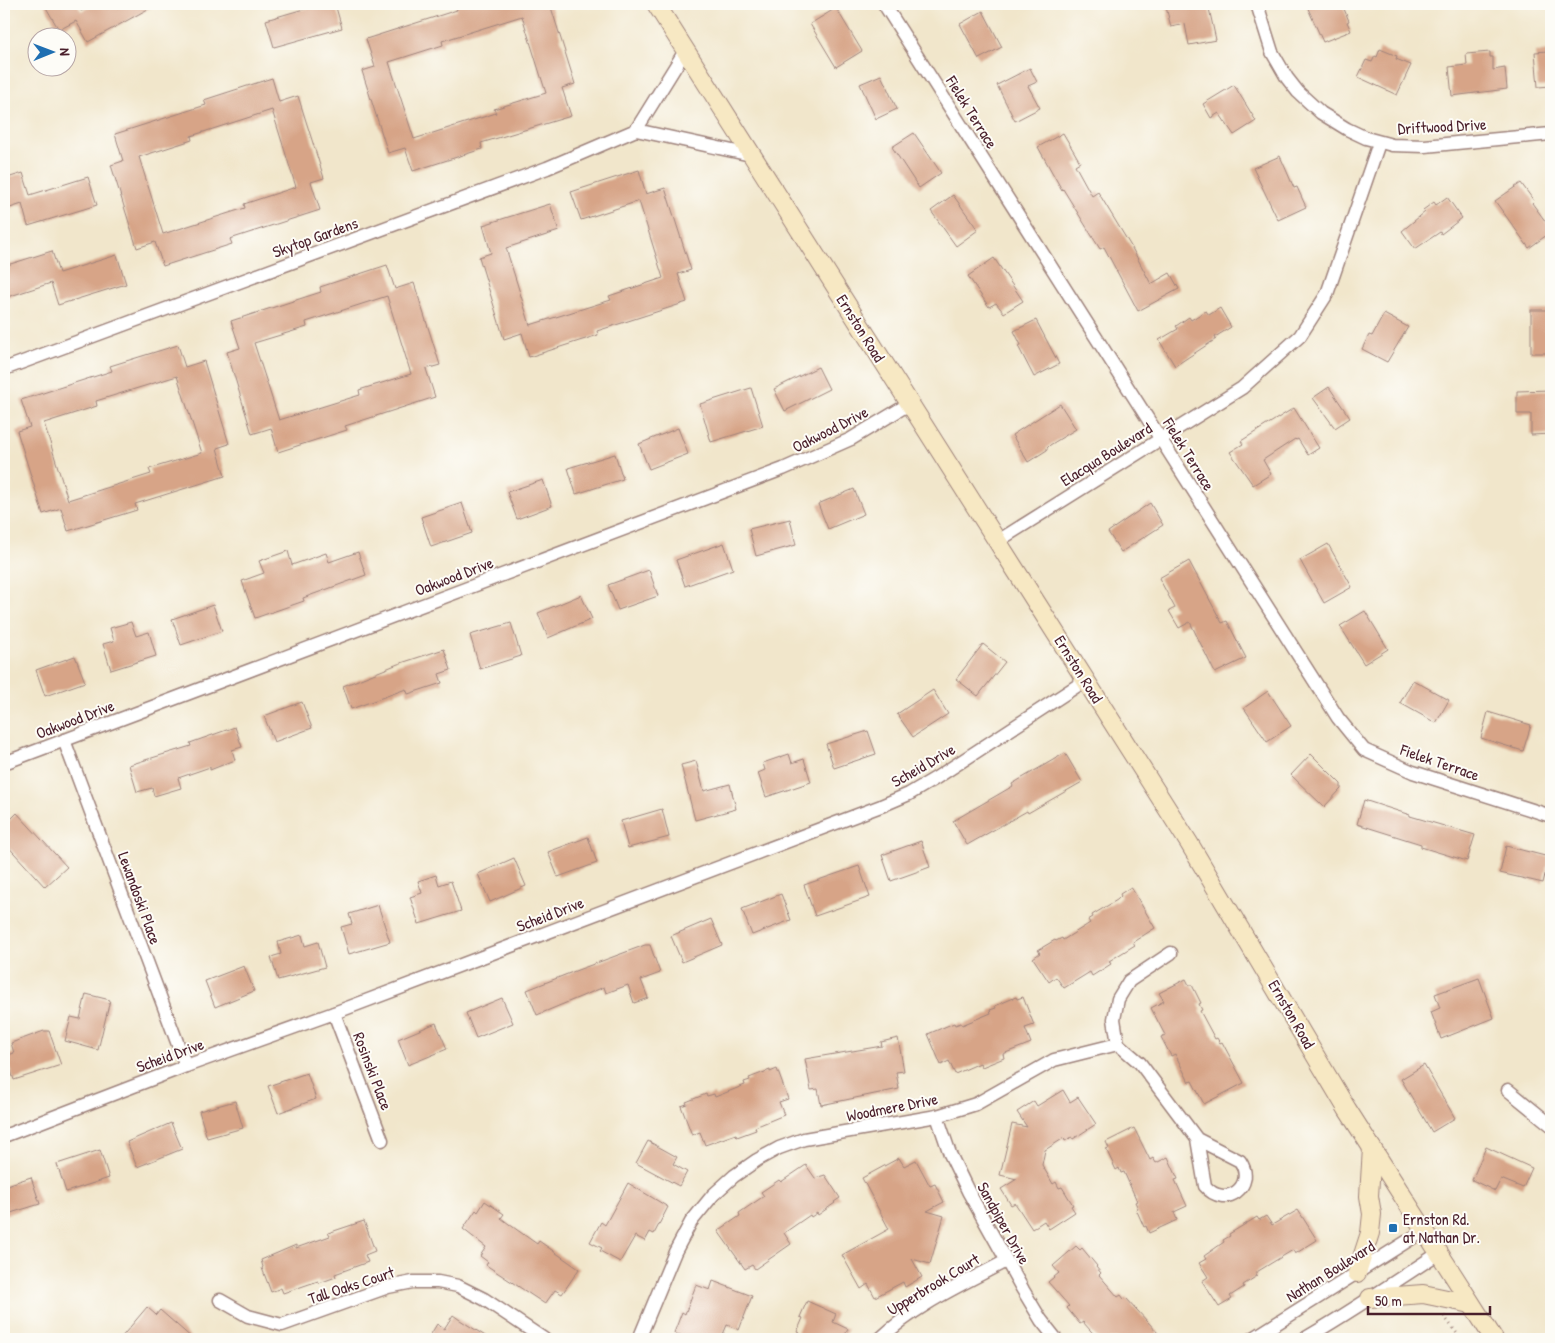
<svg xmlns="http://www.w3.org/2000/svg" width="1555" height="1343" font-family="'Patrick Hand',sans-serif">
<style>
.building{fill:#d7a487;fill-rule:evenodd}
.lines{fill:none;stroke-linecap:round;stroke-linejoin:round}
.street-casing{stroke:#9e827b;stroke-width:15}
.secondary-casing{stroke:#9e827b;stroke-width:20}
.path{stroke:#9e827b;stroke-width:3;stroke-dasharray:1 4;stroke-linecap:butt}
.street{stroke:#fff;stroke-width:12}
.secondary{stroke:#f7e8c3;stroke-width:18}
.poi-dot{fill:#1f6fb2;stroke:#fdfcf7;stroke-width:2}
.labels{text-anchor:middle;stroke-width:4;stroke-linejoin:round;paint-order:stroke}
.street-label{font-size:16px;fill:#4a1f2b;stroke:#fdfcf7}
.poi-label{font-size:16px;fill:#4a1f2b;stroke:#fdfcf7;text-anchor:start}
</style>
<rect width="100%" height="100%" fill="#fdfcf7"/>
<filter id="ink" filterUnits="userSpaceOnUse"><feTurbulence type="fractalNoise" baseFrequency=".02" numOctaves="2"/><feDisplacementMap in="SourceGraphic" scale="10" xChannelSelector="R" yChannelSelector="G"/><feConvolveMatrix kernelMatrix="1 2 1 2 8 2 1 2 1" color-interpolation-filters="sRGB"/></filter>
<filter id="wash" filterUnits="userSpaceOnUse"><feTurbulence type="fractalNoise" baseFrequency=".0096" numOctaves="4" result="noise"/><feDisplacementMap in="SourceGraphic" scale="20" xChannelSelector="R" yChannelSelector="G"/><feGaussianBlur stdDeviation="1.12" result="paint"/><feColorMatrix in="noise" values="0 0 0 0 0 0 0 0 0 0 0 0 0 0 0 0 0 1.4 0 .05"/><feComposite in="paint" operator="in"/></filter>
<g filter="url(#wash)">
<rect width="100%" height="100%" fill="#f1e6cb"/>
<g id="blocks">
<g class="building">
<polygon points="44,4 77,4 81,11 95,4 157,4 88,42 76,21 59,30"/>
<polygon points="321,4 335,4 342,28 274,47 266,20"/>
<path d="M455,4h95l25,80 -13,4 9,28 -90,27 1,6 -69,22 -8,-23 -17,5 -26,-82 13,-4 -9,-28 91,-29zM522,16l24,77 -52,16 2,4 -82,26 -25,-77 54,-17 -1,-4z"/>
<polygon points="1182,4 1208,4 1216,40 1189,45 1185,24 1171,27 1166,7"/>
<polygon points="1306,4 1342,4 1349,21 1347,22 1351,31 1323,42"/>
<polygon points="836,8 862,51 836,67 810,24"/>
<polygon points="983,11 1002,47 979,59 960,24"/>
<polygon points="1380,49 1397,56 1396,59 1411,65 1397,95 1358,77 1366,60 1372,62 1375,56 1377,57"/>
<polygon points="1548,51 1548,54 1551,54 1551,86 1538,87 1535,52"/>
<polygon points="1490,52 1490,57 1493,57 1493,70 1505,68 1507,89 1452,96 1449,67 1467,65 1466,54"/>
<polygon points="1030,68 1037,82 1028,86 1040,108 1015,121 997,85"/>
<polygon points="881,75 897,109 876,119 860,84"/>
<path d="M272,78l7,24 19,-6 26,82 -13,4 9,28 -90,29 2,5 -69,22 -8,-24 -18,6 -26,-83 12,-4 -8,-27 91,-29 -2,-5zM272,110l24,77 -52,17 1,4 -82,26 -24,-77 53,-17 -1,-4z"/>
<polygon points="1234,85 1256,121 1234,135 1219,113 1211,118 1203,104"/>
<polygon points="914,133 941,173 919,188 892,147"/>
<polygon points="1063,133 1080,162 1075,165 1092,196 1098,192 1132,248 1151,284 1170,273 1179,289 1138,311 1104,247 1100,249 1063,189 1062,190 1038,147"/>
<polygon points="1280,156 1294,188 1297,187 1306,207 1278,220 1253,168"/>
<polygon points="639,170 646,194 665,188 691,270 678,274 687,302 597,331 598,335 529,357 522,333 504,339 479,257 491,253 483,225 550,204 559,231 506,248 530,325 611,300 609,296 663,278 639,201 581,220 571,192"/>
<polygon points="23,173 30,195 88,177 97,205 28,226 22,204 4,210 4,179"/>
<polygon points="1521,183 1534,201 1532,203 1551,229 1551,232 1529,248 1495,201"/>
<polygon points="953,195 978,230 956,246 931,211"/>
<polygon points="1447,197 1462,218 1441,234 1440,232 1415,249 1402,231 1425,212 1423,210 1434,202 1436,205"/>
<polygon points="52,251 59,273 117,255 126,284 58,305 51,283 4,298 4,266"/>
<polygon points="994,258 1023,301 1004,313 996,303 989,307 968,276"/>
<path d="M387,265l8,24 19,-6 26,82 -14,4 9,28 -90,29 2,4 -69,22 -7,-24 -19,6 -25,-82 13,-4 -9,-27 90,-29 -1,-5zM387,296l24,78 -52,16 1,5 -81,25 -25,-77 53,-16 -1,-5z"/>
<polygon points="1220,308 1231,327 1215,337 1216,339 1175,366 1159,340 1178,329 1176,326 1189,317 1191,320 1206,311 1209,315"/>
<rect x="1531" y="310" width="20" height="43"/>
<polygon points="1384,314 1408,327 1387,362 1362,349 1369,335 1372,336"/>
<polygon points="1036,320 1059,364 1034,377 1018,346 1021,345 1014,331"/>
<path d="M178,345l7,22 19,-6 25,83 -12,4 8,28 -90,28 2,6 -69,21 -7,-23 -18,6 -26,-83 13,-4 -9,-27 91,-29 -2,-5zM177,376l25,77 -53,16 2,5 -83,26 -24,-77 53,-17 -1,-5z"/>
<polygon points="818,367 829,389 785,411 774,389"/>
<polygon points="1329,387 1350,418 1335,428 1313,398"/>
<polygon points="751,388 763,426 711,442 700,404"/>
<polygon points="1551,390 1551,434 1531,435 1531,414 1517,414 1517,391"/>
<polygon points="1060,404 1076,429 1050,445 1047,448 1047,450 1028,462 1012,435"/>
<polygon points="1294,408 1319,448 1308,455 1298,439 1296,440 1295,439 1263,460 1271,474 1253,485 1230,452 1243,444 1241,441"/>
<polygon points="678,428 688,454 649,469 639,444"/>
<polygon points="615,454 623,479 576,494 568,468"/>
<polygon points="543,480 552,506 517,519 507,492"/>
<polygon points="854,489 864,514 828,529 818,504"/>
<polygon points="462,503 472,533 431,547 421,517"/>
<polygon points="1150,503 1163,525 1121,552 1108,532"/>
<polygon points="790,519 796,545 756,556 749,529"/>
<polygon points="724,543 733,569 685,586 676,560"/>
<polygon points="1328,544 1352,587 1324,603 1300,560"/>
<polygon points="288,551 292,565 326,553 329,562 358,552 366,575 303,598 304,601 255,618 242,581 264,573 259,561"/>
<polygon points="1189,561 1222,623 1227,621 1246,658 1215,673 1190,622 1179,628 1169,611 1175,608 1159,578"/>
<polygon points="649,570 658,596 618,610 608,585"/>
<polygon points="581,595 592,619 548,638 538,613"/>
<polygon points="213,605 222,631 181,645 172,619"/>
<polygon points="1365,611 1388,649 1364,664 1340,626"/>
<polygon points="131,622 136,636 149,632 156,656 111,670 103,644 114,641 110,628"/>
<polygon points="511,623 521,656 480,669 470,635"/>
<polygon points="983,644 1005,662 978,696 956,679"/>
<polygon points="444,649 451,670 439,674 442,683 408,694 406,689 351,709 343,686 398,664"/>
<polygon points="75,656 85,682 45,696 36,670"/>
<polygon points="1413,680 1449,700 1436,723 1400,703"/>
<polygon points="933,690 948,714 913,737 897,714"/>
<polygon points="1268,691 1291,726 1267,742 1244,708"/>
<polygon points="302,702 312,728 274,742 264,716"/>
<polygon points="1488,712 1531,725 1523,751 1481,738"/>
<polygon points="235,727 242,747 232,750 235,760 210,770 210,767 178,778 181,788 154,796 152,788 137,792 129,765 191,746 190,743"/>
<polygon points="868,731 876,754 834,768 826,744"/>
<polygon points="1065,753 1082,782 1028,813 1027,811 967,845 953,821 1013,786 1012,784"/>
<polygon points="789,754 792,763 804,759 811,782 766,797 758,773 765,770 763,763"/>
<polygon points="1311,754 1341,784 1341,789 1324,807 1291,775"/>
<polygon points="696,761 704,791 730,784 736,809 695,820 681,765"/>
<polygon points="1364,800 1410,815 1410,816 1475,835 1467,861 1421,847 1421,844 1357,824"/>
<polygon points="662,809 669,837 628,848 621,821"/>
<polygon points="17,813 67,867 45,887 4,842 4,826"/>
<polygon points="588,837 597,863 558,877 548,852"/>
<polygon points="921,841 930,867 891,881 882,855"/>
<polygon points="1506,846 1549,857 1543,883 1500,873"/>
<polygon points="514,858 526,886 490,902 478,874"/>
<polygon points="859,866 870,897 815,916 804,885"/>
<polygon points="436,875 439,885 451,881 461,911 419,924 410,897 422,893 418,881"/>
<polygon points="1131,887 1155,928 1133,942 1135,945 1109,961 1111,964 1092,976 1090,972 1064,988 1056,977 1049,982 1033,958 1040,953 1038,950 1055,940 1056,941 1062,938 1063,940 1090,923 1088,920 1093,917 1092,915 1117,900 1121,896 1120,894"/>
<polygon points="781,894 791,920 752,935 742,909"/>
<polygon points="378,905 390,942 349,954 341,927 352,924 349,914"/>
<polygon points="711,919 722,945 682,962 671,936"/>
<polygon points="302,935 305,946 318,942 325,967 278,980 271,957 281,954 278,942"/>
<polygon points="645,945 650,945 660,973 641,980 648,998 634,1003 628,985 606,993 604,987 537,1015 527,990 575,971"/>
<polygon points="244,966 254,991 215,1007 205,981"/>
<polygon points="1479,978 1494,1018 1441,1039 1431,1012 1440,1008 1435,994"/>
<polygon points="1186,979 1189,985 1192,985 1201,1003 1199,1004 1202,1010 1200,1011 1215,1039 1217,1038 1220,1043 1222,1042 1244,1083 1204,1104 1192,1081 1189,1082 1175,1054 1171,1056 1161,1037 1165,1035 1151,1008 1164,1001 1159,993"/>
<polygon points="86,994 110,1000 98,1050 65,1041 71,1017 80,1019"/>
<polygon points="1016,997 1017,999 1023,997 1034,1025 1025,1028 1031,1043 1003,1054 1004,1058 982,1067 980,1063 955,1074 949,1061 941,1065 928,1034 954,1023 955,1025 961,1023 962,1025 991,1013 990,1010 996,1008 995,1006"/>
<polygon points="502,998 513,1023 476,1038 466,1013"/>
<polygon points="436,1023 447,1049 408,1065 398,1039"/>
<polygon points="44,1031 49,1031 61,1065 14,1080 6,1056 14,1053 11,1043"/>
<polygon points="898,1038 904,1071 896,1072 899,1089 821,1105 818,1089 811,1090 805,1059 882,1046 881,1042"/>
<polygon points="1424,1065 1455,1118 1432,1132 1401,1079"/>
<polygon points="777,1069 788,1099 779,1102 784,1115 755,1127 756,1130 737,1137 736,1134 705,1145 700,1132 692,1135 681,1106 687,1104 686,1102 706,1094 707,1096 714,1094 715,1097 745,1085 744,1082 750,1080 749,1078 770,1070 770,1072"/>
<polygon points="307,1073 316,1099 278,1113 268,1086"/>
<polygon points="1063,1090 1070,1102 1078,1097 1096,1124 1073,1139 1072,1137 1065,1141 1064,1138 1045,1150 1042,1165 1053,1184 1056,1182 1059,1188 1062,1187 1073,1205 1071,1206 1075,1212 1049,1229 1044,1221 1032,1229 1015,1203 1011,1205 1001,1189 1017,1179 1000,1175 1012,1124 1027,1127 1017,1112 1034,1101 1037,1106"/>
<polygon points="235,1101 243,1128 207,1138 199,1111"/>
<polygon points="171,1123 182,1149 137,1167 127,1142"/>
<polygon points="1134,1128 1150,1160 1153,1158 1156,1163 1168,1157 1178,1179 1175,1180 1187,1206 1174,1212 1177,1220 1149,1233 1146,1226 1144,1227 1136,1209 1138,1208 1135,1202 1137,1201 1124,1172 1121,1173 1119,1168 1116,1170 1106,1149 1109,1148 1106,1142"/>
<polygon points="648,1141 677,1157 673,1164 687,1172 679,1186 636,1163"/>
<polygon points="1486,1147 1532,1168 1523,1188 1501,1179 1495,1191 1472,1180"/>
<polygon points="100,1150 109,1178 66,1192 57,1164"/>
<polygon points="899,1158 904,1166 916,1160 930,1186 935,1184 944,1202 927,1211 944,1216 930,1264 912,1259 922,1277 905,1287 903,1282 875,1297 868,1284 861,1289 842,1255 889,1229 862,1178"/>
<polygon points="806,1165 815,1178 825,1175 840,1198 834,1202 835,1203 818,1215 817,1213 811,1217 810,1215 784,1233 791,1244 755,1269 752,1265 745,1269 718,1231 740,1216 739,1213 764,1196 761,1192 779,1180 781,1182"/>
<polygon points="31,1177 40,1204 4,1215 4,1186"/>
<polygon points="628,1183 668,1207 654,1234 650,1232 645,1241 635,1236 620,1262 600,1251 602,1248 590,1242 601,1222 605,1225"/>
<polygon points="485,1201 504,1214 501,1218 513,1227 537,1244 539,1241 579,1269 562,1294 555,1290 545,1304 486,1265 488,1262 480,1256 486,1247 463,1229 476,1210 478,1212"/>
<polygon points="1298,1210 1317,1240 1295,1254 1293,1250 1255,1273 1257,1276 1243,1285 1244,1287 1230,1296 1232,1299 1219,1307 1202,1281 1208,1277 1199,1263 1206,1259 1204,1256 1224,1242 1223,1240 1230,1236 1229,1234 1257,1217 1259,1220 1266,1216 1272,1225"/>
<polygon points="364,1221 375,1251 365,1255 368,1262 335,1274 336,1277 319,1283 318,1281 283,1293 281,1288 271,1292 262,1268 263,1267 261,1260 296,1245 296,1248 330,1236 328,1233"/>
<polygon points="1076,1246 1080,1250 1082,1248 1097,1266 1096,1267 1101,1273 1099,1275 1118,1297 1121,1295 1124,1299 1126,1298 1158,1333 1151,1339 1098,1339 1083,1322 1080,1324 1067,1308 1069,1306 1048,1282 1059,1273 1053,1266"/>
<polygon points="713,1281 752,1296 739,1330 727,1325 721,1339 691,1339 674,1333 682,1312 685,1314 696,1285 710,1290"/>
<polygon points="807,1301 836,1314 833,1322 848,1329 843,1339 797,1339 800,1333 797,1332 803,1318 800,1317"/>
<polygon points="147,1307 156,1315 160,1310 193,1339 120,1339"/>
<polygon points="453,1315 460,1320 490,1339 428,1339 437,1324 444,1329"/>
</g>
</g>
</g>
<g filter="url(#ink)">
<use href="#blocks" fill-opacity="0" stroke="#9e827b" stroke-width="1"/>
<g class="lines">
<defs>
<g id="street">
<polyline points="884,4 1338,718 1364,750 1413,772 1551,816"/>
<polyline points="1257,4 1272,52 1287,78 1298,92 1321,113 1347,129 1366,138 1392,145 1425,146 1551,134"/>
<polyline points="636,130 751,155"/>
<polyline points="636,130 685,51"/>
<polyline points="4,369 547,168 636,130"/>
<polyline points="998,541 1242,388 1300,336 1327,294 1379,143"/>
<polyline points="64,740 186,1066"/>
<polyline points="4,763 783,469 851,439 909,404"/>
<polyline points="334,1013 382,1140"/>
<polyline points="1118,1044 1114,1019 1118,999 1129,981 1171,953"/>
<polyline points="1508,1090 1551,1125"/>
<polyline points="937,1116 950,1154 968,1191 1023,1290 1041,1320 1056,1339"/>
<polyline points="4,1136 186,1066 334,1013 881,806 909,794 936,778 1086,680"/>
<polyline points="220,1300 248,1316 282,1325 388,1287 413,1282 438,1282 458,1286 484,1299 544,1339"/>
<path d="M639,1339l36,-87 16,-30 22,-27 21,-19 23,-16 22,-12 25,-9 133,-23 39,-12 78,-44 64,-16 22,19 57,76 43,22c17,25 -15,49 -35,25l-8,-47"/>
<path d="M880,1339c35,-34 83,-55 126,-78"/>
<polyline points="1252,1339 1425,1230"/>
<path d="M1304,1339c46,-26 90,-57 135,-86"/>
</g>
<g id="secondary">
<polyline points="656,4 1189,843 1347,1109 1494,1339"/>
<polyline points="1357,1273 1370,1233 1372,1214 1369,1196 1372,1148"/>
<polyline points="1370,1298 1423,1294 1471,1304"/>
</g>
</defs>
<use href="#street" class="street-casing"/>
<use href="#secondary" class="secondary-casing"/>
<polyline class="path" points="1444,1316 1461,1339"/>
<use href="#street" class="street"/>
<use href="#secondary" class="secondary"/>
</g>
</g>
<rect class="poi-dot" x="1388" y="1223" width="10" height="10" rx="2.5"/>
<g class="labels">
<g class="street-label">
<text transform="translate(972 112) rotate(58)" y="6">Fielek Terrace</text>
<text transform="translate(1442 126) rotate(-3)" y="6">Driftwood Drive</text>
<text transform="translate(315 237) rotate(-20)" y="6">Skytop Gardens</text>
<text transform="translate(861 328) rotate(58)" y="6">Ernston Road</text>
<text transform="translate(830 429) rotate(-27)" y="6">Oakwood Drive</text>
<text transform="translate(1106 454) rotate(-32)" y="6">Elacqua Boulevard</text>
<text transform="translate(1189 454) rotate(58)" y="6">Fielek Terrace</text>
<text transform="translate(454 576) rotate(-21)" y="6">Oakwood Drive</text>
<text transform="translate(1079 669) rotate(58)" y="6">Ernston Road</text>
<text transform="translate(75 719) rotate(-21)" y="6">Oakwood Drive</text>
<text transform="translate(1440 762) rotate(19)" y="6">Fielek Terrace</text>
<text transform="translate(923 765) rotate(-30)" y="6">Scheid Drive</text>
<text transform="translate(140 898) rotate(70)" y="6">Lewandoski Place</text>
<text transform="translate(550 914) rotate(-21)" y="6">Scheid Drive</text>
<text transform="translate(1292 1014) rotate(60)" y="6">Ernston Road</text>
<text transform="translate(170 1055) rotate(-20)" y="6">Scheid Drive</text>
<text transform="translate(373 1071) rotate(69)" y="6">Rosinski Place</text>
<text transform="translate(892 1107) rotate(-11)" y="6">Woodmere Drive</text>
<text transform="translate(1004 1223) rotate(61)" y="6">Sandpiper Drive</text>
<text transform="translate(1330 1271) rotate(-32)" y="6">Nathan Boulevard</text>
<text transform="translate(933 1284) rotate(-31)" y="6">Upperbrook Court</text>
<text transform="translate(351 1285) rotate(-18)" y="6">Tall Oaks Court</text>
</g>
<g class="poi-label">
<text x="1403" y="1225">Ernston Rd.<tspan x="1403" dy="18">at Nathan Dr.</tspan></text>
</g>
</g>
<rect width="1555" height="1343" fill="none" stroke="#fdfcf7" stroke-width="20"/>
<g transform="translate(52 52) rotate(89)"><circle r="24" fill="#fdfcf7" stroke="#b5a4a5"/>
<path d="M0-4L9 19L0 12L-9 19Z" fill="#1f6fb2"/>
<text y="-8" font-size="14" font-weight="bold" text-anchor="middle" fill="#4a1f2b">N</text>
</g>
<path d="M1368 1306v8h122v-8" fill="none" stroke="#4a1f2b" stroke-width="2.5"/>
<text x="1375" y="1306" font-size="15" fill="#4a1f2b" stroke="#fdfcf7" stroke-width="4" paint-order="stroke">50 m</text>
</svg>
